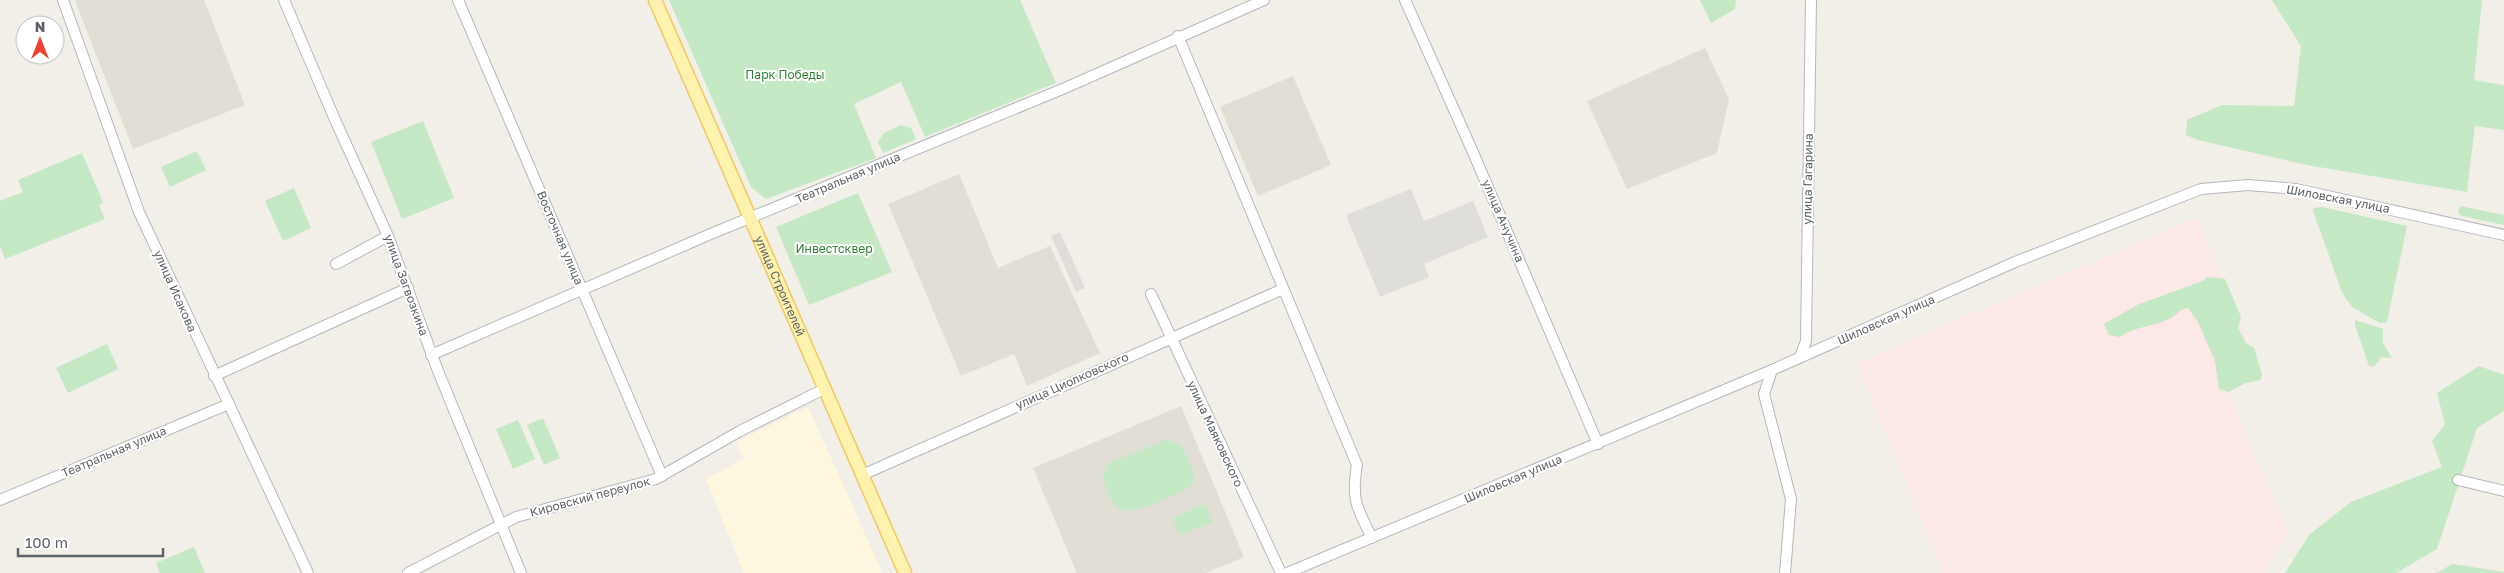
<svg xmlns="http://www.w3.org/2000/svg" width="2504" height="573" font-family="'Golos Text',sans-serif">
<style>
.commercial{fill:#fef7e0}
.industrial{fill:#e0deda}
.education{fill:#e1ded6}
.medical{fill:#fce8e6}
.green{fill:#c5e8c5}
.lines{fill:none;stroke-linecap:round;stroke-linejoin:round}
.minor-casing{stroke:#b5b8bc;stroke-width:12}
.major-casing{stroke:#f2c960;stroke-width:15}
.minor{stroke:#fff;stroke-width:10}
.major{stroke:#fff2af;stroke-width:12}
.labels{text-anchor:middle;stroke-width:4;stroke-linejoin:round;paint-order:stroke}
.park-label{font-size:12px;fill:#348238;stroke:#fff}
.street-label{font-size:12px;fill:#5f6368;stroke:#fff}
</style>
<rect width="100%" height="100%" fill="#f1efe8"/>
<polygon class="commercial" points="808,407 843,484 882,573 744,573 706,479 744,459 736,442"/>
<g class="industrial">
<polygon points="1411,189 1424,221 1473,201 1488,237 1424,264 1429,277 1380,297 1346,215"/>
<polygon points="1060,232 1085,288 1076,292 1051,236"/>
</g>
<g class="education">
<polygon points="79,0 204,0 245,105 133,149 75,1"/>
<polygon points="1705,48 1729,99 1717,153 1627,189 1587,101"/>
<polygon points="1293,76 1331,165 1258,196 1220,107"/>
<polygon points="959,174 998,268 1050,246 1100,353 1027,386 1014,354 961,376 888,204"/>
<polygon points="1181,406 1244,557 1206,573 1077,573 1033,468"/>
</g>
<polygon class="medical" points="2196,218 2260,369 2225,385 2288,534 2262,573 1944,573 1856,363"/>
<g class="green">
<polygon points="669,0 1020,0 1056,83 925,137 901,82 854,104 876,158 766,199 751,187"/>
<polygon points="1700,0 1736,0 1735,9 1711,23"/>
<polygon points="2272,0 2482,0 2474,80 2504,85 2504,130 2475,126 2467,192 2307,165 2198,140 2186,135 2187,120 2222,105 2294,106 2301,46"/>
<polygon points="423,121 454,198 402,219 371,142"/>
<polygon points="901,125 911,128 916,139 883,153 878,142 884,133"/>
<polygon points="197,151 206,170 170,187 161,167"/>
<polygon points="82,153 103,202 99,205 105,219 5,259 0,246 0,201 23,192 18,180"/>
<polygon points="294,188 311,228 283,241 265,201"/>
<polygon points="858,193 892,272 809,305 776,227"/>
<polygon points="2460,206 2504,215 2504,225 2462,216 2458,212"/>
<polygon points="2322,207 2407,226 2387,322 2380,323 2352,307 2342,292 2313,211 2314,208"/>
<path d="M2207,277l18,2 16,38 -3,11 8,15 8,5 8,26 -2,6 -14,3 -18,9 -9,-3 -4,-28 -17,-39 -10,-14c-8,1 -11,6 -17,10 -17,9 -36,8 -52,19l-10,-2 -5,-11 35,-20 64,-23z"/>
<polygon points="2355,320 2383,329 2383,343 2392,358 2381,357 2374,367 2369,366 2355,325"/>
<polygon points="107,344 118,369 68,393 56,368"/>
<polygon points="2479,366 2504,375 2504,411 2477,428 2437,549 2396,573 2285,573 2309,535 2351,502 2442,467 2432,441 2445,424 2437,393"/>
<polygon points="543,418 560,458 544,465 527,425"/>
<polygon points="518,420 535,459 513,469 496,429"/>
<path d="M1165,440c15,1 18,8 24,21 3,7 7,14 4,21 -6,11 -57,31 -69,28 -12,-3 -14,-13 -18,-23 -4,-9 -3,-16 3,-24z"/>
<polygon points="1202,505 1207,506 1212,519 1211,523 1182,534 1178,532 1173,520 1174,517"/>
<polygon points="194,547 205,573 160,573 156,563"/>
<polygon points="2453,564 2504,572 2504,573 2436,573"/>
</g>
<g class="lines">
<defs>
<g id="minor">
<polyline points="63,0 139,212 308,573"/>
<polyline points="284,0 336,122 388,236 438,371 521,573"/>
<polyline points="458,0 662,476"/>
<polyline points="1405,0 1472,150 1598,444"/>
<path d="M1178,36l179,429c-6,35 0,43 15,73"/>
<polyline points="336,264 388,236"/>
<polyline points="1151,294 1281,573"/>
<polyline points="431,355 713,233 1065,88 1264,0"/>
<polyline points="1800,357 1806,341 1811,0"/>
<polyline points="1772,370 1764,394 1791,499 1785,573"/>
<polyline points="214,376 408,288"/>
<polyline points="862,475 1283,289"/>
<polyline points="2458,480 2504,491"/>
<polyline points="0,500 229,404"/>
<polyline points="408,573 516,517 656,479 740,431 824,389"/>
<polyline points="1287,573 1772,370 2015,262 2201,189 2248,185 2296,189 2504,235"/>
</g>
<g id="major">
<path id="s1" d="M655,0l250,573"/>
</g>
</defs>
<use href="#minor" class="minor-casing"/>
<use href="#major" class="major-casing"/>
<use href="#minor" class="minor"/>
<use href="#major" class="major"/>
</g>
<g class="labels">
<g class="park-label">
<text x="785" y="79">Парк Победы</text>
<text x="834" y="253">Инвестсквер</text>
</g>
<g class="street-label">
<text transform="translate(848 178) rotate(-23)" y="4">Театральная улица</text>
<text transform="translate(1808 179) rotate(-89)" y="4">улица Гагарина</text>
<text transform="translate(2338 199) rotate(11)" y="4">Шиловская улица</text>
<text transform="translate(1503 221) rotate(67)" y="4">улица Анучина</text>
<text transform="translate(560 238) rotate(67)" y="4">Восточная улица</text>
<text transform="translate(406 285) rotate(70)" y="4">улица Загвозкина</text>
<text dy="4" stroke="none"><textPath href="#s1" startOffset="312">улица Строителей</textPath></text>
<text transform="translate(175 291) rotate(66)" y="4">улица Исакова</text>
<text transform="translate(1886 320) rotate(-24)" y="4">Шиловская улица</text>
<text transform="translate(1072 381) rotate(-24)" y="4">улица Циолковского</text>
<text transform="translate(1215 434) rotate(65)" y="4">улица Маяковского</text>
<text transform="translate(114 452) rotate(-23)" y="4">Театральная улица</text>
<text transform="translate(1513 479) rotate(-23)" y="4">Шиловская улица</text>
<text transform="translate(590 497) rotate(-15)" y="4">Кировский переулок</text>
</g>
</g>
<g transform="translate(40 40)"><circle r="24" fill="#ffffff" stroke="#bfc1c3"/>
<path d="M0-4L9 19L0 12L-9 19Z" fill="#ea4335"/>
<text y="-8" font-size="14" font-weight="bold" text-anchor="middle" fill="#5f6368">N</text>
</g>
<path d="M18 548v8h145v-8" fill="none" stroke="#5f6368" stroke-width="2.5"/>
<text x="25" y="548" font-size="15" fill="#5f6368" stroke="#ffffff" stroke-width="4" paint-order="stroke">100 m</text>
</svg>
